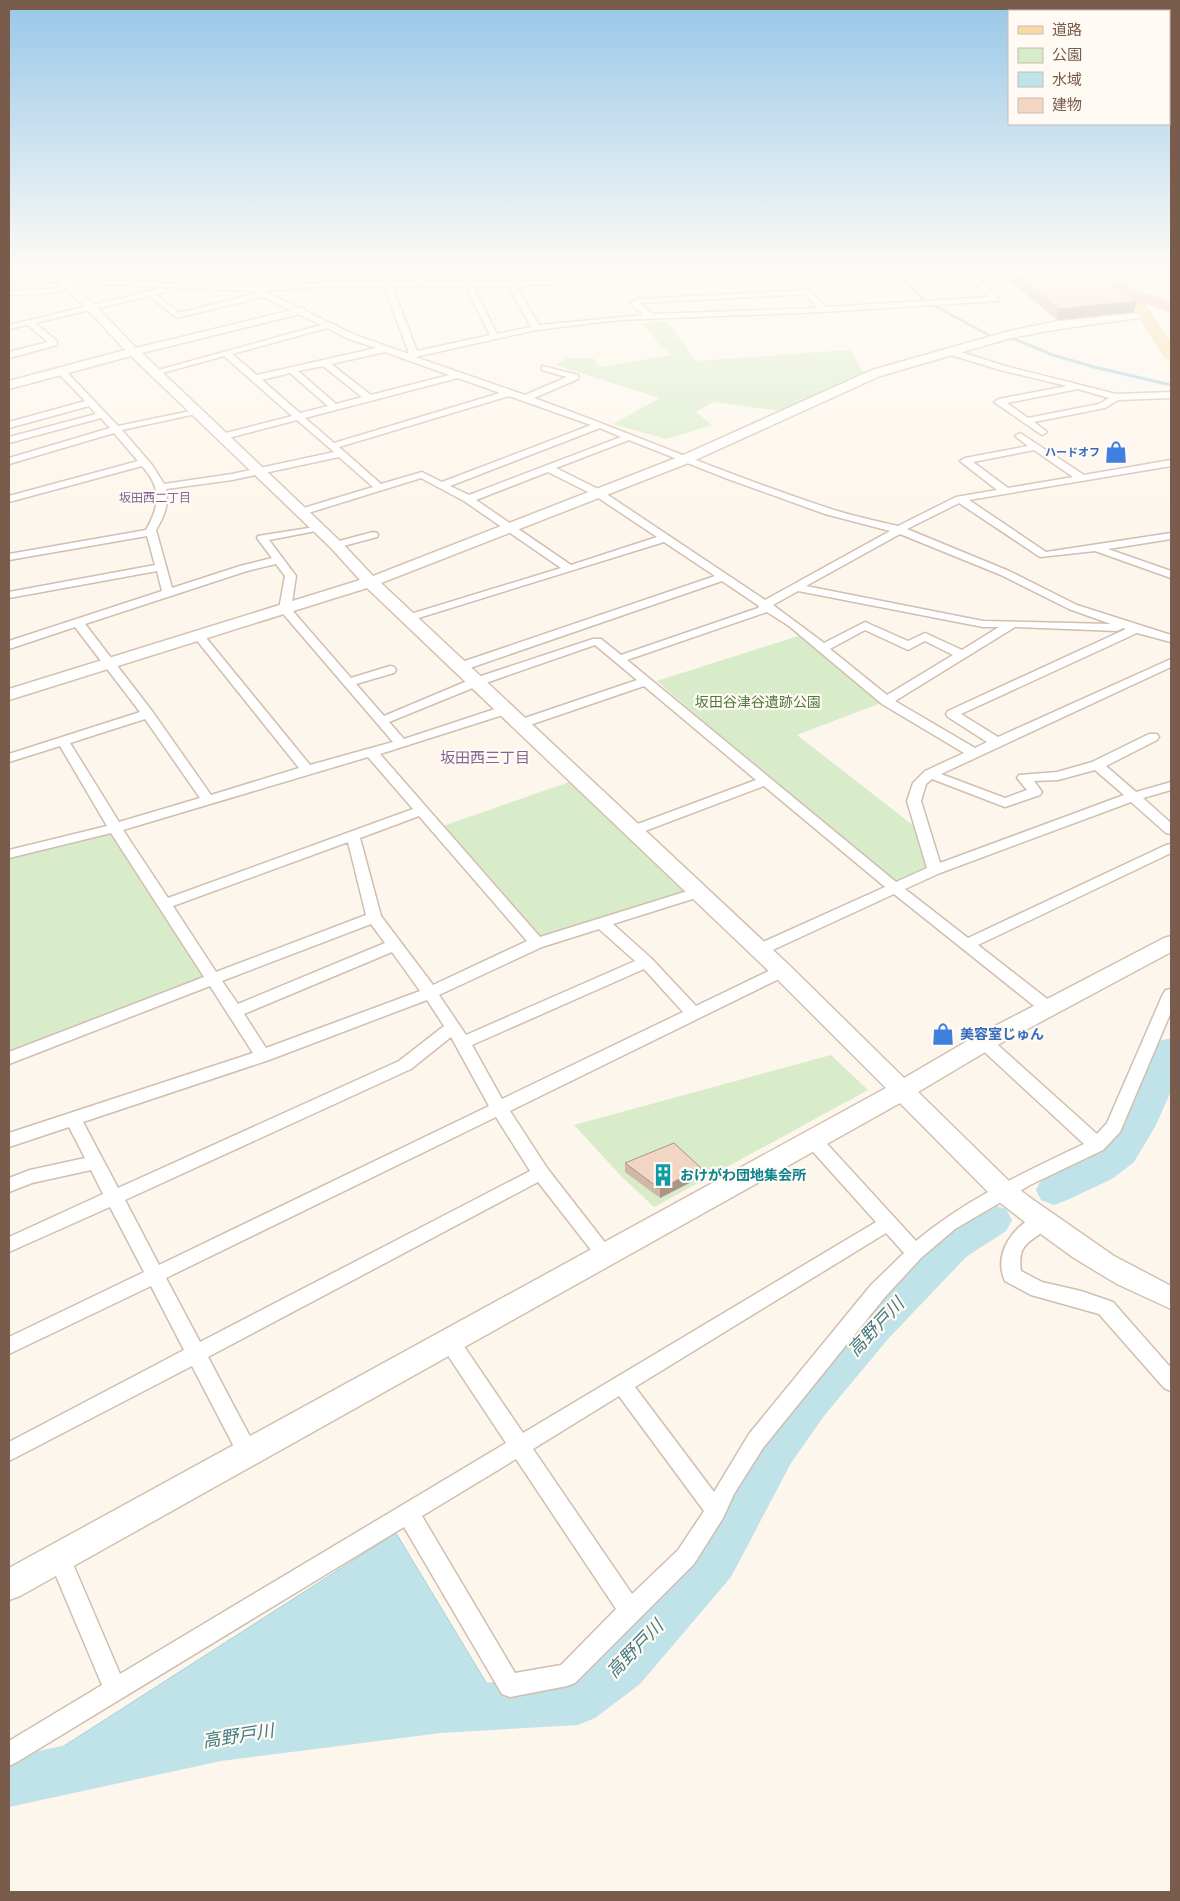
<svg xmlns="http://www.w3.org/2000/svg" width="1180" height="1901" font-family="'Noto Sans','Noto Sans JP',sans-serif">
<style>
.education{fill:#f3e8fa}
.green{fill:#d8ecc9}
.water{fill:#bfe3e8;stroke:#a5d3da}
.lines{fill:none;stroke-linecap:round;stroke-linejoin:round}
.stream{stroke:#a5d3da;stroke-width:3}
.river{fill:#bfe3e8;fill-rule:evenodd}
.street-casing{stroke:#d1beb0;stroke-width:3}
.secondary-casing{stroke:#d6c0b0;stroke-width:3}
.primary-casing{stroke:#dad1cd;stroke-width:2}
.highway-casing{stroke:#dad1cd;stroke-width:2}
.street{fill:#fff;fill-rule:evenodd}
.secondary{fill:#fff;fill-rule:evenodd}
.primary{fill:#fbd9a5;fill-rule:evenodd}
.highway{fill:#f7b7a3;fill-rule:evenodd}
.wall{fill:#d1b7a8}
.shaded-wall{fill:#aa9588}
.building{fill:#f3d5c3;stroke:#aa9588}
.labels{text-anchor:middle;stroke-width:4.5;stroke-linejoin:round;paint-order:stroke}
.far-shop-label{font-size:11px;font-weight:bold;fill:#366cbe;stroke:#fffaf3;text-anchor:end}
.far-neighbourhood-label{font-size:12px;fill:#846695;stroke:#fffaf3}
.park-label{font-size:14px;fill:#537a41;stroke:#fffaf3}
.shop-label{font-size:14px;font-weight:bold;fill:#366cbe;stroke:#fffaf3;text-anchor:start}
.culture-label{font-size:14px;font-weight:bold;fill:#0d838f;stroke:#fffaf3;text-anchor:start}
.neighbourhood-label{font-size:15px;fill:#846695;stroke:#fffaf3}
.near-water-label{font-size:18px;font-style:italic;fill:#437c86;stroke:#fffaf3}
</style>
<rect width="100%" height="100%" fill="#fdf6ec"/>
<polygon class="education" points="63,270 225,270 195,284 73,278"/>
<g class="green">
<polygon points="667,321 696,361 850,350 864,373 780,411 713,402 696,412 712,425 666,439 613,424 660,398 555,365 567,358 593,358 600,367 671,355 641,324"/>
<polygon points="804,634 886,701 797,735 923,833 935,870 896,889 657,681"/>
<polygon points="578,779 697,893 537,943 437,828"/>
<polygon points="115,828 213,979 9,1058 9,858"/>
<polygon points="831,1055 868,1090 654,1207 621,1176 574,1125"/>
</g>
<polygon class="water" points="396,1533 490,1689 53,1753"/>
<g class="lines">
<g class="stream">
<polyline points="893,270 926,301 996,339"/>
<polyline points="1007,336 1053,355 1094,367 1171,385"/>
</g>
<g class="river">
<polygon points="1171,1038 1171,1091 1156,1125 1134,1162 1112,1179 1067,1200 1054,1205 1041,1200 1036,1190 1041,1180 1087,1159 1109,1142 1129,1110 1159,1041"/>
<polygon points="993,1205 1006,1209 1012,1220 1006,1231 966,1257 888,1339 824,1416 791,1463 731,1577 640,1684 595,1718 578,1725 441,1733 221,1761 9,1807 9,1757 221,1713 441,1685 570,1678 606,1650 699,1545 761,1435 794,1390 860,1315 940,1235 980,1209"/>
</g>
<defs>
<g id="street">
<polygon points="304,270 313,270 317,273 280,282 276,280 306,272"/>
<path d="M395,270h9l21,12h86l289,-12 -4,2 -41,4 -239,10 23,39 104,-10 -12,-12 6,-4 171,-9h3l14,17 164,-10 -27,-27h8l28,27v4l-175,11 -204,8 -83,10 -121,27 110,38 42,-18 -25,-7v-4l36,9v4l-44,19c99,36 196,78 297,111 22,7 45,12 67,17l58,-29 41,-7 -37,-29 5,-3 63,-12 -13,-10 5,-3 64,42 87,-15v6l-202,34 77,52 125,-19v6l-63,10 63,22v7l-76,-27 -55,6 -81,-54 -52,26 102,42 68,34 94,30v7l-34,-9 -176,81 37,23 173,-78v8l-230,107 64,24 22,-8 -10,-12 2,-3 38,-3 35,-10 57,-28h8l2,3 -2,3 -51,26 30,26 35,-10v8l-28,8 28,25v11l-5,-1 -35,-31 -191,71 -35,16 63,49 198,-93 5,-1v9l-193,92 77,60 2,4 -2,4 -6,2 -6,-2 -149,-119 -130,60h-10l-2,-4 2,-4 131,-59 -121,-101 -127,48h-10l-2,-3 2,-3 129,-48 -112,-94 -120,41h-8l-2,-3 2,-3 121,-41 -42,-35 -115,40 -91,37 15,17 97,-32h8l2,3 -2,3 -129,41 160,183 157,-49 5,2 2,3 -2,3 -89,28 38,34 45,48 81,-39 5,-1 5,1 3,4 -3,4 -277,136 37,57 63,81 3,5 -3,5 -6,3 -6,-3 -60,-77 -330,175 47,89 3,7 -3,7 -7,2 -7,-2 -49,-94 -183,95v-19l175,-92 -33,-64 -142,68v-17l135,-65 -34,-65 -101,45v-15l94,-43 -12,-24 -59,13 -23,9v-14l21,-8 55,-12 -16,-31 -60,20v-14l244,-80 -43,-67 -201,78v-12l195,-75 -93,-144 -102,25v-8l98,-24 -47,-80 -51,16v-8l131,-42 -65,-85 -66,22v-8l153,-50 -5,-20 -148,27v-6l146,-27 -8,-29 -138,24v-6l137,-24c14,-25 16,-42 -4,-64l-133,36v-6l129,-35 -24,-28 -105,31v-6l101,-30 -9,-10 -92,25v-6l87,-23 -7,-8 -80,22v-6l76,-21 -27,-28 -1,-2 4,-3 3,1 54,57 82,-17v4l-78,17 30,35 12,19 68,-10 102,-22 -37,-32 -76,20 -3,-1v-4l74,-19 -68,-60 -69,19 -4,-3 170,-47 -58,-28 -86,21 -28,-22 -114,27 22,18v4l-48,13v-6l39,-10 -20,-17 -19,4v-4l154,-37 4,2 -1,2 -10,2 23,19 78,-20 -5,-2 -243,-11v-4l245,11 76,-5h84zM330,286h54l25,67h-3l-51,-18 -91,-44zM392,286h73l25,49 -73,16zM473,286h35l23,41 -34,7zM806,294l11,14 -165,6 -12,-11zM327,328l22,11 27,9 -119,27 -25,-21zM385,352l64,23 -78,20 -40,-31zM323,366l39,31 -26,7 -38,-33zM290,373l38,33 -28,7 -38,-33zM458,378l42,15 -166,50 -29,-25zM509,396l82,29 -149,57 -20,-10 -41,12 -42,-37zM600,428l21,9 -152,58 -19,-9zM629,440l99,39 97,35 65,17 -125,69 -163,-109 -46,-23zM1034,450l39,27 -65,11 -35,-26zM339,457l34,30 -76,23 -1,2 1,2h8l116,-36 43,23 97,67 -157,48 -2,2 2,2h8l252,-78 51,34 -259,88 -2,3 2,3h8l258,-89 37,25 -1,2 -137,47 -20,-16h-8l-121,40 -88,37 -28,-32 38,-11 2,-3 -2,-3 -4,-1 -39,12 -60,-69 5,-33 -27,-36 52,-10 1,-2 -1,-2 -63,10 -1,2 15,20 -32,8 -68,22 -16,-58c8,-13 13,-25 10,-41l66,-9zM548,472l46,23 63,42 -86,28 -95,-65zM900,534l101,41 68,34 42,15 -128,-3 -177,-35zM276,564l9,12 -6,33 114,133 -83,23 -107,-131h-8l-2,2 2,2 104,130 -88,27 -59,-84 -67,-87 162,-53zM798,591l185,36h16l-37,23 -37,-17 -17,8 -43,-19 -41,21 -51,-38zM767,612l22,14 93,78 82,49 -39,18 -12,12 -6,18 20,67 -31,14 -269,-222zM1015,627l102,4 6,-3 3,1 -178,82 -2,3 2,3 39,25 -12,6 -80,-47zM865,630l43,20 17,-9 28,14 -66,40 -57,-46zM145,719l55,79 -81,24 -49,-79zM368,757l45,52 -245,89 -45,-68zM1095,770l29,25 -184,68 -19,-62 5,-17 6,-5 73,28 35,-12 2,-3 -8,-11 24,-1zM419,816l108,125 -94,44 -52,-69 -21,-78zM348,842l18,73 -150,57 -43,-66zM371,924l14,19 -147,61 -16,-23zM599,929l36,32 -169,74 -27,-40 103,-48zM392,952l28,39 -154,57 -22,-34zM644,969l39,43 -181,87 -30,-54zM427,1000l17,26 -45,35 -281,127 -35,-66 186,-62zM451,1037l38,69 -330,159 -34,-65 286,-131zM496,1117l34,54 -330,171 -34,-64z"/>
<polygon points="1163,270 1171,270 1171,274"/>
<polygon points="69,284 72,284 72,288 49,293 9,295 9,291 49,289"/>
<path d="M951,349l54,17 111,28 55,-2v6l-53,2 -13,8 -71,14 13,10 -5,3 -48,-33 5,-3 68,-13 -67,-16 -52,-16v-4zM1078,389l31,9 -10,6 -71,14 -21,-15z"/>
<polygon points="373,532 377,533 378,535 377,537 336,548 331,545 332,543"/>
<path d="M1171,989v23l-51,120 -17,18 -73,35 -75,44 -34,29 -36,39 -122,151 -29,46 -11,24 -29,46 -119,119 -8,3 -57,11 -8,-3 -98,-167 -387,235 -8,4v-25l93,-56 -54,-128 3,-7 8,-4 8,4 53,124 386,-231 -63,-95 -3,-6 3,-6 7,-2 7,2 66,97 353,-211 -70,-78 -3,-5 3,-5 6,-2 6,2 98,107c50,-42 109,-69 168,-97l-106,-98 -2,-4 2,-4 6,-2 6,2 107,96 10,-11 56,-129 3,-4zM886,1233l18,20 -33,32 -122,149 -35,58 -79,-105zM619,1396l85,115 -26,39 -46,44 -99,-145zM516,1459l100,150 -55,56 -46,8 -93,-157z"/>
<path d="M1041,1214l6,2 3,5c-11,23 -34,15 -29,50l21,11 39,9 32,11 58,66v23l-7,-3 -65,-74 -68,-19 -26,-14c-13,-28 10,-58 36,-67z"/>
</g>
<polygon id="secondary" points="46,270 57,270 95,305 136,348 300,308 304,309 306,311 304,313 142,353 341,542 373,576 681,456 872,370 1009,331 1059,321 1149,312 1151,314 1149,316 1145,317 1059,329 1011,338 880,376 691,462 381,583 790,966 904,1078 976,1036 1164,938 1171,936 1171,952 992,1048 918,1092 1012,1184 1032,1199 1114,1256 1171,1286 1171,1309 1117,1284 1074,1258 1034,1229 994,1198 900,1103 20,1596 9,1600 9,1568 886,1088 774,976 367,588 9,700 9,689 360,580 331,548 131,356 9,389 9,381 125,350 87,309"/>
<polygon id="primary" points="1110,270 1122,270 1171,345 1171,359 1166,358 1164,355"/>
<polygon id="highway" points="1060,270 1080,270 1171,303 1171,312 1062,273"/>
</defs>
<use href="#street" class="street-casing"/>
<use href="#secondary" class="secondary-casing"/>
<use href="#primary" class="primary-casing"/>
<use href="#highway" class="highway-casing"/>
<use href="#street" class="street"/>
<use href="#secondary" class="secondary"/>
<use href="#primary" class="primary"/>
<use href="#highway" class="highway"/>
</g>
<g class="wall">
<polygon points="1000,270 1078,270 1134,312 1057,320 1011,282"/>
<polygon points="625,1163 701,1177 660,1198 625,1172"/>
</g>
<g class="shaded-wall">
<polygon points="1137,301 1134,312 1057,320 1059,309"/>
<polygon points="701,1168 701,1177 660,1198 660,1189"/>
</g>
<g class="building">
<polygon points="1011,270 1078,270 1108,280 1137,301 1059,309"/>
<polygon points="674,1143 701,1168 660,1189 625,1163"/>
</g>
<linearGradient id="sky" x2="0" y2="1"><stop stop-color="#97c7e8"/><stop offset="0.5" stop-color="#fefbf6"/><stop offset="1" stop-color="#fefbf6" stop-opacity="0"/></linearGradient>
<rect width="1180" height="536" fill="url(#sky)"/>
<defs>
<symbol id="shop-bare" viewBox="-9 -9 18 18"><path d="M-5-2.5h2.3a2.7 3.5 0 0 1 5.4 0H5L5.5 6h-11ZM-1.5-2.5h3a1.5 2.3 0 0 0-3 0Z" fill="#3f7fe0" stroke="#fffaf3" stroke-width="2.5" paint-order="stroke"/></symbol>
<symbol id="building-bare" viewBox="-9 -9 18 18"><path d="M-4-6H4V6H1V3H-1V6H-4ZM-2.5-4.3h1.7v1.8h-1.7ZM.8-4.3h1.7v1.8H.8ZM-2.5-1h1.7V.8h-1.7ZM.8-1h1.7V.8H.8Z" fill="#0f9aa8" stroke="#fffaf3" stroke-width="2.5" paint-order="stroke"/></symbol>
</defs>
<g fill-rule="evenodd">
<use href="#shop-bare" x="1100" y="436" width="32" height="32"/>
<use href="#shop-bare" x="927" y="1018" width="32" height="32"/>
<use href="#building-bare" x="647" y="1159" width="32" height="32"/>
</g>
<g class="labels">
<g class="far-shop-label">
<text x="1100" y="456">ハードオフ</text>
</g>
<g class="far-neighbourhood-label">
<text x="155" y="502">坂田西二丁目</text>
</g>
<g class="park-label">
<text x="758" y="707">坂田谷津谷遺跡公園</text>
</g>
<g class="shop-label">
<text x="960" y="1039">美容室じゅん</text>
</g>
<g class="culture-label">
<text x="680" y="1180">おけがわ団地集会所</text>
</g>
<g class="neighbourhood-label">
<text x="485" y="763">坂田西三丁目</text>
</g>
<g class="near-water-label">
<text transform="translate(876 1327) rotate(-47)" y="6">高野戸川</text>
<text transform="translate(635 1649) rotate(-46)" y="6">高野戸川</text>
<text transform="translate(238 1736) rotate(-9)" y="6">高野戸川</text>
</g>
</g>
<rect width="1180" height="1901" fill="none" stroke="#7a5c4d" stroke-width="20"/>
<rect x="1008" y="10" width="162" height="115" fill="#fffaf3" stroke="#cabbb1"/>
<rect x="1018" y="26" width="25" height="8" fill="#fbd9a5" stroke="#cabbb1"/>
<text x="1052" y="35" font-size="15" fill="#7a5c4d">道路</text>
<rect x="1018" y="48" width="25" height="15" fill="#d8ecc9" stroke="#cabbb1"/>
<text x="1052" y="60" font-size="15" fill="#7a5c4d">公園</text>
<rect x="1018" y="72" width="25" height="15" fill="#bfe3e8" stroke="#cabbb1"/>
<text x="1052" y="85" font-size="15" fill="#7a5c4d">水域</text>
<rect x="1018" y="98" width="25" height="15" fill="#f3d5c3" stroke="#cabbb1"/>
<text x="1052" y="110" font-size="15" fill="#7a5c4d">建物</text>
</svg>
